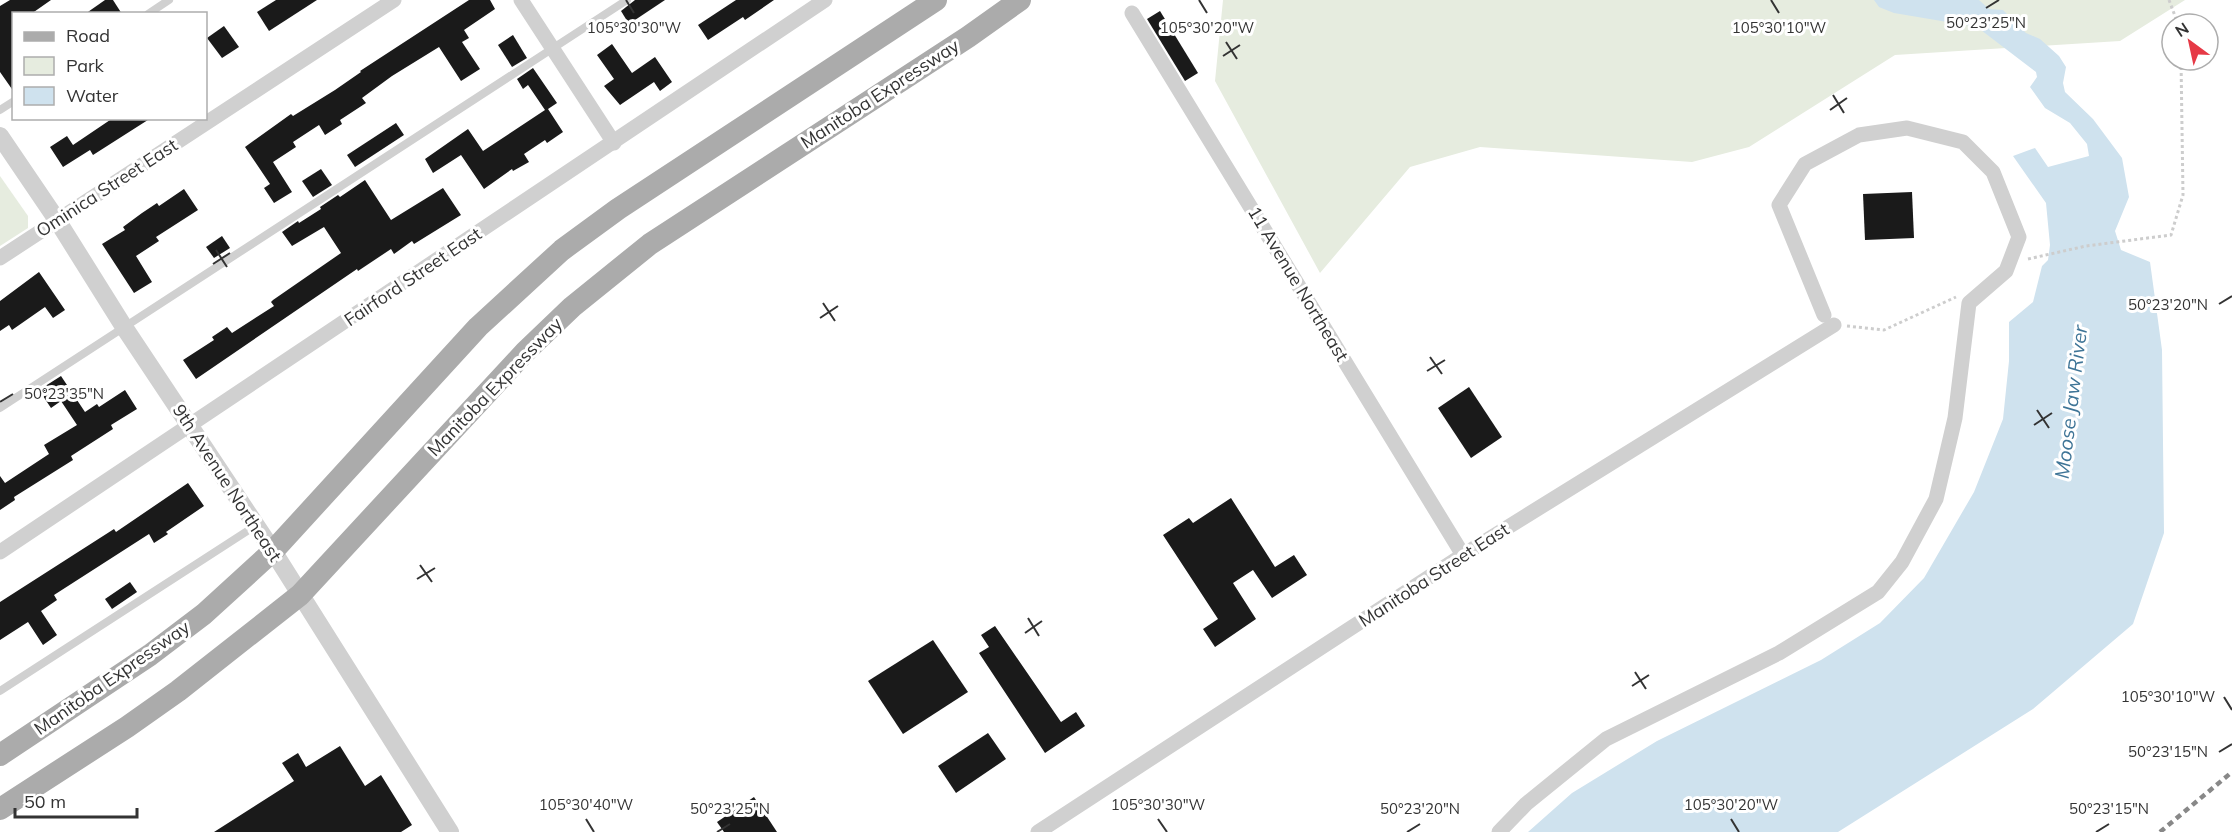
<svg xmlns="http://www.w3.org/2000/svg" width="2232" height="832" font-family="Mulish,sans-serif">
<style>
.green{fill:#e6ecdf}
.water{fill:#cfe2ee}
.building{fill:#1a1a1a}
.lines{fill:none;stroke-linecap:round;stroke-linejoin:round}
.path{stroke:#cdcdcd;stroke-width:3;stroke-dasharray:3 3;stroke-linecap:butt}
.service{stroke:#d0d0d0;stroke-width:8}
.minor{stroke:#d0d0d0;stroke-width:15}
.tertiary{stroke:#d0d0d0;stroke-width:18}
.primary{stroke:#ababab;stroke-width:22}
.rail{stroke:#888;stroke-width:4.5;stroke-dasharray:6 4.5;stroke-linecap:butt}
.ticks{fill:none;stroke:#333;stroke-width:2}
.labels{text-anchor:middle;stroke-width:6;stroke-linejoin:round;paint-order:stroke}
.street-label{font-size:18px;fill:#333;stroke:#fff}
.water-label{font-size:20px;font-style:italic;fill:#3f7597;stroke:#fff}
.ticks-label{font-size:15px;text-anchor:middle;fill:#333;stroke:#fff;stroke-width:6;stroke-linejoin:round;paint-order:stroke}
</style>
<rect width="100%" height="100%" fill="#fff"/>
<g class="green">
<polygon points="1223,0 2185,0 2120,41 1895,55 1749,147 1692,162 1480,147 1410,167 1320,273 1215,81"/>
<polygon points="0,176 28,216 28,228 0,246"/>
</g>
<polygon class="water" points="1874,0 1979,0 1989,9 2003,10 2026,33 2040,39 2059,56 2066,67 2063,83 2065,92 2093,119 2122,158 2129,197 2115,231 2121,250 2150,262 2162,350 2164,533 2133,624 2033,709 1838,832 1528,832 1572,793 1657,741 1821,660 1880,623 1924,578 1974,492 2003,419 2009,361 2009,322 2033,302 2042,266 2048,260 2050,245 2046,203 2013,156 2035,148 2048,167 2089,156 2087,144 2070,123 2045,108 2030,87 2037,77 2036,72 1977,27 1894,13 1879,7"/>
<g class="building">
<polygon points="10,0 51,0 31,14 14,14 14,92 0,72 0,6"/>
<polygon points="105,0 113,0 122,14 85,14"/>
<polygon points="276,0 317,0 269,31 257,12"/>
<polygon points="469,0 490,0 495,9 464,30 469,38 462,42 480,69 461,81 439,47 392,76 362,98 366,103 340,120 342,124 325,135 319,125 293,142 296,147 273,162 292,192 274,203 264,188 270,184 245,147 291,114 293,116 335,90 361,72 360,71"/>
<polygon points="635,0 665,0 629,24 621,11"/>
<polygon points="736,0 774,0 745,20 743,17 708,40 698,25"/>
<polygon points="1160,11 1198,73 1185,81 1147,19"/>
<polygon points="224,26 239,47 222,58 207,38"/>
<polygon points="513,35 527,58 512,67 498,45"/>
<polygon points="612,44 632,73 655,57 672,82 660,91 654,82 620,105 604,86 614,79 597,55"/>
<polygon points="533,68 557,103 548,109 563,132 547,143 545,140 524,154 529,162 513,171 512,169 484,189 461,155 433,173 425,159 468,129 483,151 545,110 528,85 523,89 517,79"/>
<polygon points="113,118 151,118 93,155 90,150 63,167 50,147 67,136 73,145"/>
<polygon points="396,123 404,135 355,167 347,155"/>
<polygon points="321,169 332,185 313,197 302,181"/>
<polygon points="365,180 391,220 443,188 461,215 414,244 412,241 394,254 391,249 358,271 357,269 196,379 183,360 214,340 212,337 227,327 232,333 274,306 271,302 273,300 341,253 324,227 292,246 282,232 298,221 299,223 321,209 320,207 338,195 340,197"/>
<polygon points="184,189 198,210 156,237 159,241 136,256 152,282 134,293 102,244 125,230 123,227 142,213 157,203 159,206"/>
<polygon points="1912,192 1914,238 1865,240 1863,194"/>
<polygon points="222,236 230,248 214,258 206,247"/>
<polygon points="39,272 65,310 53,318 45,307 12,330 9,325 0,331 0,301"/>
<polygon points="61,376 85,412 97,404 99,407 125,390 137,409 111,425 113,429 71,456 73,460 14,497 15,500 0,510 0,476 5,483 49,454 44,445 77,425 61,401 51,408 39,390"/>
<polygon points="1469,387 1502,437 1471,458 1438,408"/>
<polygon points="188,483 204,506 166,532 168,534 154,543 149,534 54,595 57,600 41,611 57,635 43,645 28,622 0,640 0,602 114,529 116,532"/>
<polygon points="1231,498 1275,567 1294,555 1307,575 1272,598 1253,570 1233,583 1256,619 1215,647 1203,629 1218,619 1163,535 1189,518 1193,523"/>
<polygon points="130,582 137,592 112,609 105,599"/>
<polygon points="995,626 1061,722 1076,712 1085,726 1045,753 979,653 989,647 981,635"/>
<polygon points="933,640 968,692 903,734 868,681"/>
<polygon points="988,733 1006,759 956,793 938,766"/>
<polygon points="340,746 365,786 381,775 412,825 401,832 214,832 294,781 282,763 298,753 306,767"/>
<polygon points="754,797 777,832 724,832 717,822"/>
</g>
<g class="lines">
<g class="path">
<polyline points="2169,0 2178,24"/>
<polyline points="2028,259 2086,246 2171,235 2183,195 2181,60"/>
<polyline points="1847,326 1884,330 1956,297"/>
</g>
<g class="service">
<polyline points="148,14 169,0"/>
<polyline points="0,110 14,101"/>
<polyline points="0,408 627,0"/>
<polyline points="0,691 255,526"/>
</g>
<g class="minor">
<polyline points="521,0 614,143"/>
<polyline points="1132,13 1463,555"/>
<polyline points="0,258 394,0"/>
<polyline points="0,552 825,0"/>
<polyline points="1038,832 1463,555 1834,325"/>
<polyline points="1499,832 1526,804 1606,739 1779,653 1878,592 1902,562 1936,499 1955,418 1969,303 2006,271 2019,237 1993,172 1963,142 1907,128 1859,135 1805,164 1779,205 1824,315"/>
</g>
<polyline class="tertiary" points="0,136 57,220 124,327 273,551 450,832"/>
<g class="primary">
<polyline points="0,755 150,655 204,614 273,551 478,327 562,250 618,209 936,0"/>
<polyline points="0,809 127,727 178,691 300,595 525,352 572,307 650,244 968,37 1020,0"/>
</g>
<polyline class="rail" points="2160,832 2232,772"/>
</g>
<path class="ticks" d="M626,0l8,13M1199,0l8,13M1771,0l8,13M1986,8l13,-8M1226,42l11,17M1223,56l17,-11M1833,95l11,18M1830,110l17,-12M216,250l11,17M213,264l17,-11M823,303l12,18M2219,304l13,-8M820,318l18,-12M1430,357l12,17M1427,371l18,-11M0,402l13,-8M2037,410l12,18M2034,425l18,-12M420,565l12,17M417,579l18,-11M1028,618l11,18M1025,633l17,-12M1635,672l11,17M1632,686l17,-11M2224,697l8,13M2219,752l13,-8M586,819l8,13M1158,819l9,13M1731,819l8,13M717,832l13,-8M1407,832l13,-8M2096,832l13,-8"/>
<g class="labels">
<g class="street-label">
<text transform="translate(880 94) rotate(-33)" y="6">Manitoba Expressway</text>
<text transform="translate(107 188) rotate(-33)" y="6">Ominica Street East</text>
<text transform="translate(413 277) rotate(-34)" y="6">Fairford Street East</text>
<text transform="translate(1298 284) rotate(59)" y="6">11 Avenue Northeast</text>
<text transform="translate(495 387) rotate(-46)" y="6">Manitoba Expressway</text>
<text transform="translate(227 483) rotate(57)" y="6">9th Avenue Northeast</text>
<text transform="translate(1434 575) rotate(-33)" y="6">Manitoba Street East</text>
<text transform="translate(112 678) rotate(-35)" y="6">Manitoba Expressway</text>
</g>
<g class="water-label">
<text transform="translate(2071 402) rotate(-83)" y="7">Moose Jaw River</text>
</g>
</g>
<g class="ticks-label">
<text x="1986" y="28">50°23'25"N</text>
<text x="634" y="33">105°30'30"W</text>
<text x="1207" y="33">105°30'20"W</text>
<text x="1779" y="33">105°30'10"W</text>
<text x="2168" y="310">50°23'20"N</text>
<text x="64" y="399">50°23'35"N</text>
<text x="2168" y="702">105°30'10"W</text>
<text x="2168" y="757">50°23'15"N</text>
<text x="586" y="810">105°30'40"W</text>
<text x="1158" y="810">105°30'30"W</text>
<text x="1731" y="810">105°30'20"W</text>
<text x="730" y="814">50°23'25"N</text>
<text x="1420" y="814">50°23'20"N</text>
<text x="2109" y="814">50°23'15"N</text>
</g>
<rect x="12" y="12" width="195" height="108" fill="#ffffff" stroke="#adadad" stroke-width="1.5"/>
<rect x="24" y="32" width="30" height="9" fill="#ababab" stroke="#adadad" stroke-width="1.5"/>
<text x="66" y="42" font-size="18" fill="#333333">Road</text>
<rect x="24" y="57" width="30" height="18" fill="#e6ecdf" stroke="#adadad" stroke-width="1.5"/>
<text x="66" y="72" font-size="18" fill="#333333">Park</text>
<rect x="24" y="87" width="30" height="18" fill="#cfe2ee" stroke="#adadad" stroke-width="1.5"/>
<text x="66" y="102" font-size="18" fill="#333333">Water</text>
<g transform="translate(2190 42) rotate(327)"><circle r="28" fill="#ffffff" stroke="#adadad" stroke-width="1.5"/>
<path d="M0-4.5L10 22L0 15L-10 22Z" fill="#e63946"/>
<text y="-9" font-size="16" font-weight="bold" text-anchor="middle" fill="#333333">N</text>
</g>
<path d="M15 808v9h122v-9" fill="none" stroke="#333333" stroke-width="3"/>
<text x="24" y="808" font-size="18" fill="#333333" stroke="#ffffff" stroke-width="4.5" paint-order="stroke">50 m</text>
</svg>
